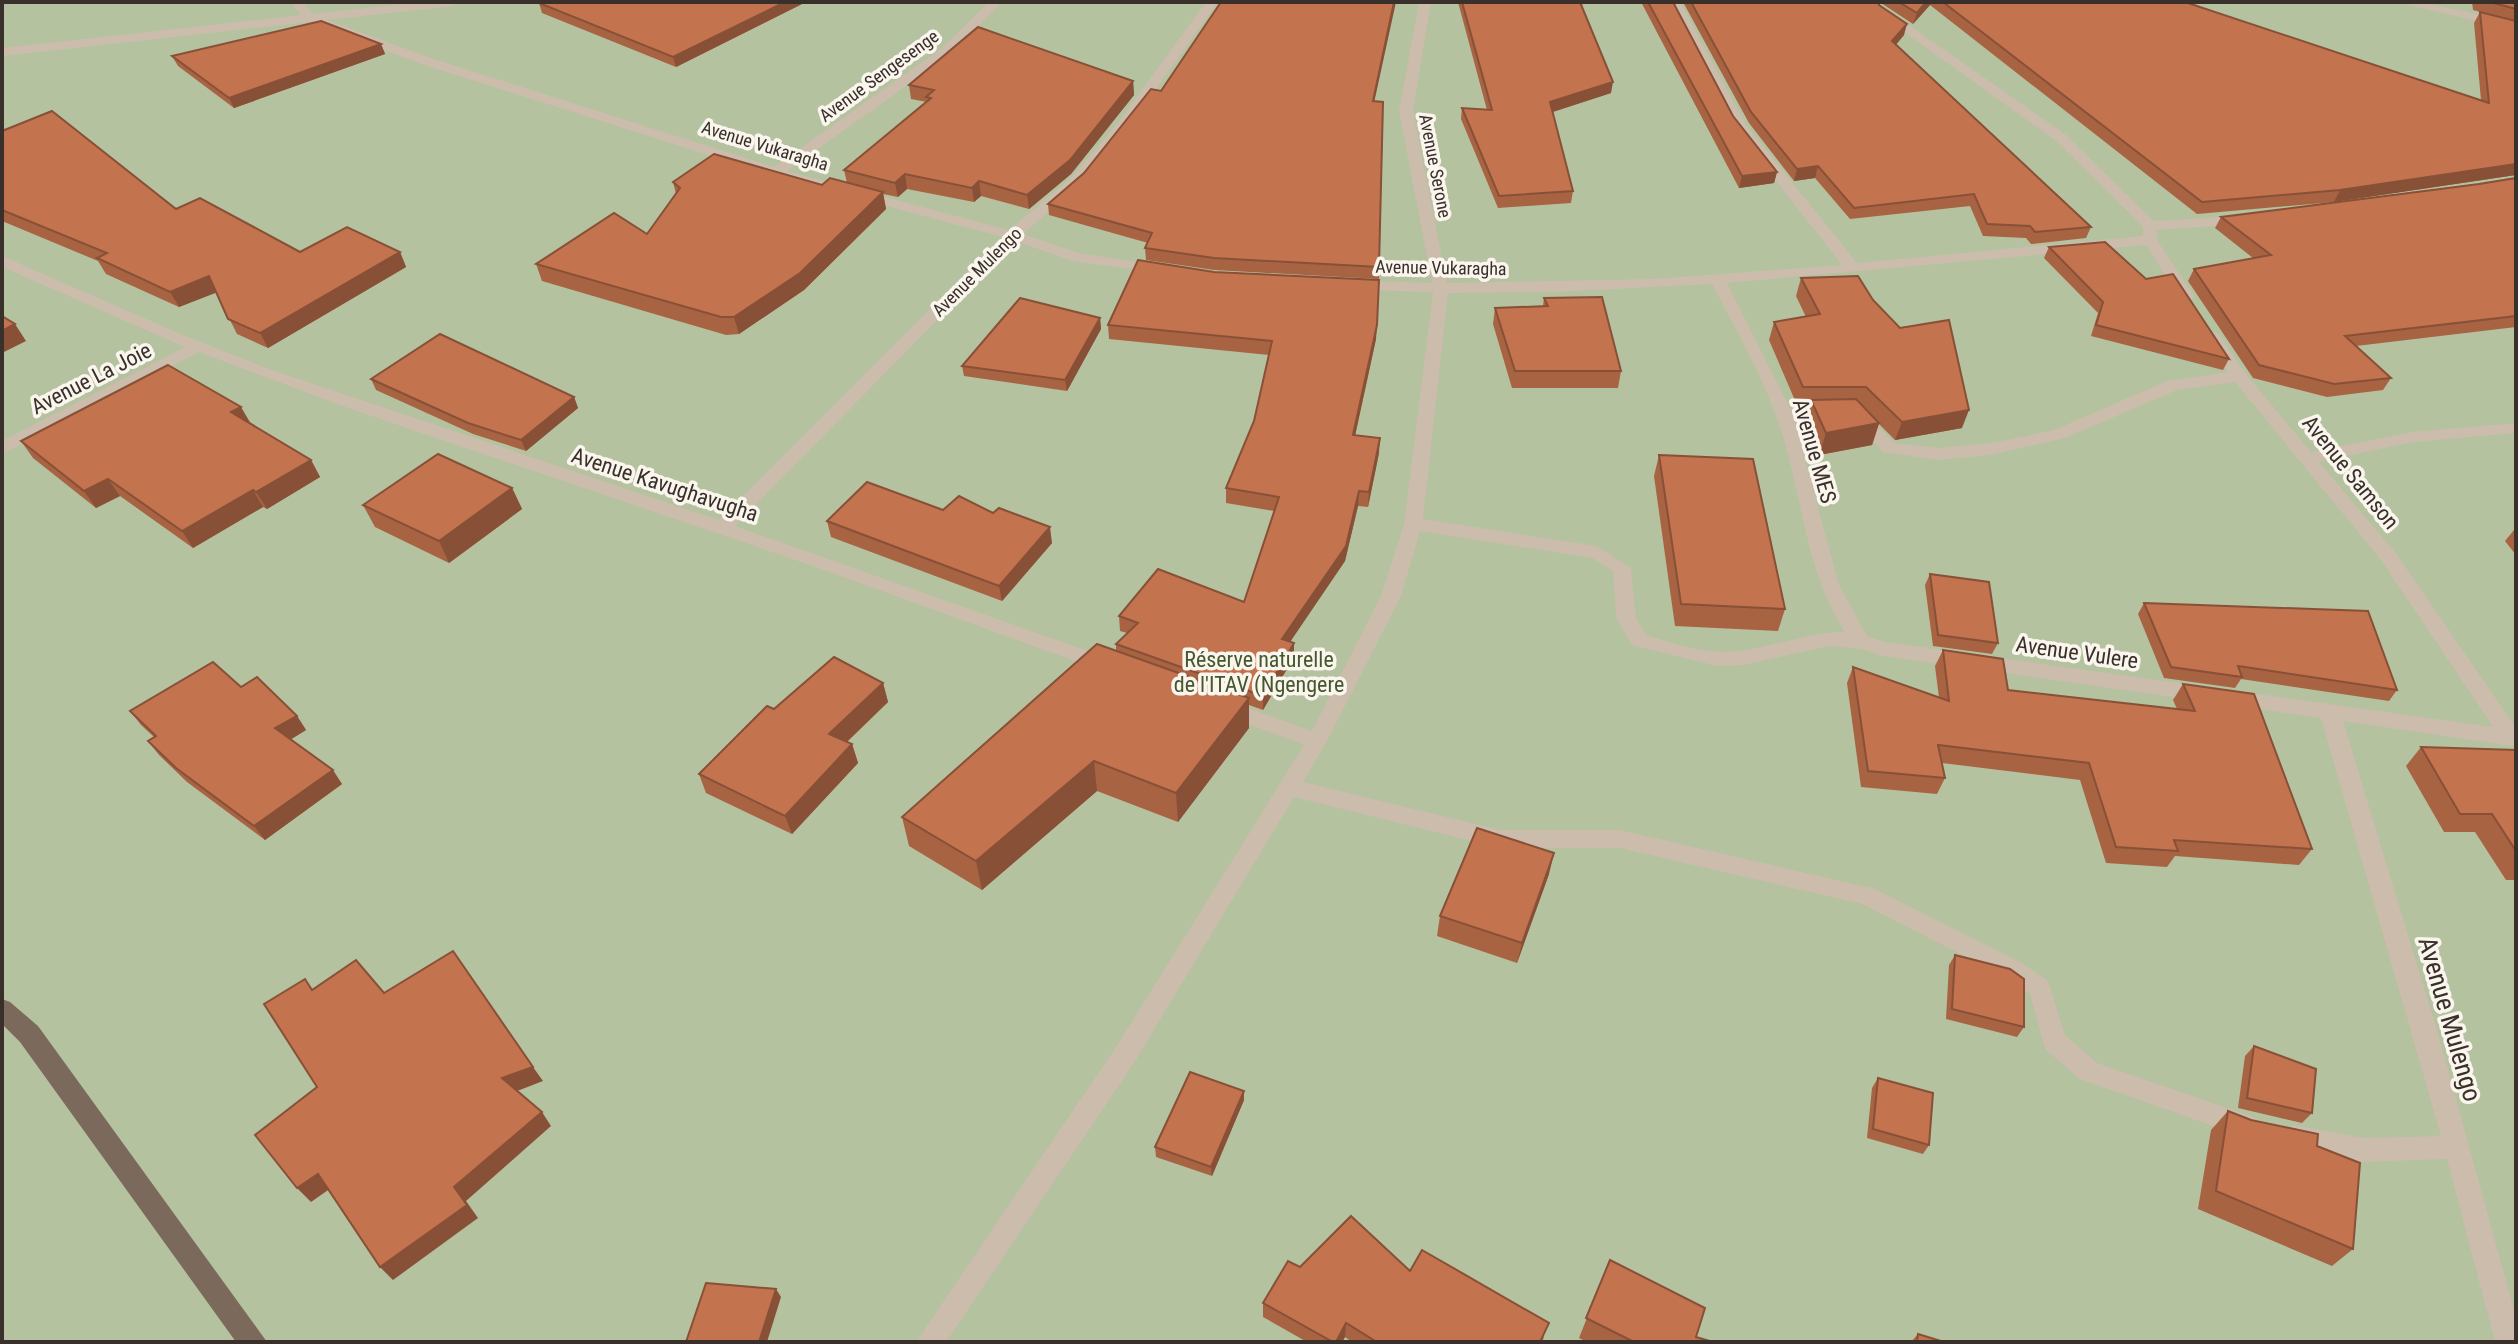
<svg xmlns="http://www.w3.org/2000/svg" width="2518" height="1344" font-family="'Roboto Condensed',sans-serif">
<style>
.green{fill:#b4c2a0}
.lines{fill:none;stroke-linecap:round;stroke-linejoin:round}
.minor{fill:#cbbcac;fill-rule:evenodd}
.major{fill:#7b695c;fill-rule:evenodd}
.wall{fill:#a86343}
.shaded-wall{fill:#885037}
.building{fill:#c3734e;stroke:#885037;stroke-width:2}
.labels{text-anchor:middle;stroke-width:7;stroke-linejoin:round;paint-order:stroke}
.far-street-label{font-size:18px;fill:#39302b;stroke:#faf5ed}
.street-label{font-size:22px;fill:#39302b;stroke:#faf5ed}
.park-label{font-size:22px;fill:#45572f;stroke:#faf5ed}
.near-street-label{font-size:26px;fill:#39302b;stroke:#faf5ed}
</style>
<rect width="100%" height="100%" fill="#f3ebe0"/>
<rect class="green" x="2" y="2" width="2514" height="1340"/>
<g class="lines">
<g class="minor">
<polygon points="290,2 303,2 313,14 419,2 458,2 452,6 327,20 431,58 774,167 943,47 989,2 1002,2 953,53 787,171 1009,230 1073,176 1116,125 1206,2 1218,2 1126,131 1083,182 1023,234 1079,253 1168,267 1168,273 1076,262 1015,241 735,526 1113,660 1116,665 1113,670 1099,670 810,565 351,409 199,352 2,454 2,441 185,347 2,267 2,256 183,335 272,370 719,520 1002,237 771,175 421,64 310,22 2,56 2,48 301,15"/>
<path d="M1419,2h12l-18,109 34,172 206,-4 189,-14 -109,-139 -65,-124h12l66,123 111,138 286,-27v-9l-88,-87 -176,-126v-6l4,-1 182,127 89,87 89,-5 7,4 -7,4 -86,6v10l38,57 -8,5 -6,-2 -35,-55 -419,38 63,125h70l34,35 44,5 53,-5 63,-13 113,-49 61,-9 -23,-35 8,-5 6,2 26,39 66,79 102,-20 103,-9v10l-103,9 -94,20 76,90 121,176v18h-4l-169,-25 96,316 77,280v25h-21l-48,-183 -84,3 -69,-13 -9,-4 -4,-8 4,-8 9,-4 69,13 78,-2 -120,-418 -438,-62 -21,-7 -32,-3 -87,19 -26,1 -85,-21 -16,-27 -3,-47 -21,-13 -172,-27 -19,65 -74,145 -24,41 197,48h120l255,59 147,74 26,18 17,54 32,28 159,55 4,8 -4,8 -9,4 -167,-59 -35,-30 -15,-55 -24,-17 -144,-73 -242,-56h-120l-206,-51 -160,266 -188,279h-30l200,-295 188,-302 -85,-32 -3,-5 3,-5 7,-3 86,31 69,-135 23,-72 29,-232 -79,-2 -8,-5 8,-5 78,3 -33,-172zM1712,284c26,51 56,101 72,156 19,66 23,133 61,192 -35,0 -66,13 -100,18 -33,6 -67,-5 -99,-15l-10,-17 -5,-50 -34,-22 -174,-27 25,-226 105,-1zM2235,382l146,178 112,167 -608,-85 -18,-6 -28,-51 -45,-167 56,-1 33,35 55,8 53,-5 74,-17 112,-48z"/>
<polygon points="2396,2 2419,2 2516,22 2516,30"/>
</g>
<polygon class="major" points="2,999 10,1002 38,1026 267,1342 236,1342 20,1042 2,1024"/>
</g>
<g class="wall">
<polygon points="806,2 676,67 542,13 539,3"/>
<polygon points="1458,2 1588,2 1581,5 1611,93 1553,112 1573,191 1571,203 1498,208 1461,119 1462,108 1487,110"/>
<polygon points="1641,2 1673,2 1733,116 1777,172 1774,183 1739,188"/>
<polygon points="1683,2 2185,2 2481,100 2474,23 2480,12 2495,16 2473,10 2472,2 2516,2 2516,175 2334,202 2197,214 1930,5 1913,24 1881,3 1879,4 1904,35 1896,45 2091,227 2086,238 2031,244 2026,238 1983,236 1970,206 1850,219 1815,178 1794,181 1749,123"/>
<polygon points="381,44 385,54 234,108 178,66 172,56"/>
<polygon points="1133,81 1134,95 1071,174 1029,209 981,196 974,202 907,189 898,197 883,194 886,209 804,290 739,334 726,335 542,281 536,264 647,234 676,194 673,182 822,185 847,183 844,170 927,102 911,99 909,85"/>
<polygon points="1161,91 1374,101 1379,267 1379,279 1214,270 1146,260 1145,248 1148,243 1049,215 1048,204 1084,173"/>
<polygon points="2,131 176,209 300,252 400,252 406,267 268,348 237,334 216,292 179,307 106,274 98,261 2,221"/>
<polygon points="2516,178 2516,327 2356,346 2391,378 2383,390 2327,397 2253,378 2188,281 2194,269 2253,258 2215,228 2221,217 2479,184"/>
<polygon points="2049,247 2229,359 2223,370 2091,336 2098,313 2044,258"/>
<polygon points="1801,278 1873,300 1962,428 1895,440 1879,424 1872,445 1819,455 1804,421 1809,405 1797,405 1769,340 1774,322 1806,317 1796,296"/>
<polygon points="1544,298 1621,371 1618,388 1512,388 1493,324 1495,308 1543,306"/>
<polygon points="1100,318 1101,329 1067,391 964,376 962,366"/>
<polygon points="1108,325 1376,339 1355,435 1379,453 1368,507 1358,506 1345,561 1290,641 1294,657 1263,710 1249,705 1249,728 1178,822 1097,791 982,890 909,846 902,817 1116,651 1116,644 1127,633 1120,631 1119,616 1244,602 1274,511 1226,503 1226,488 1254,421 1269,355 1109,339"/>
<polygon points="371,379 574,397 578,408 526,451 473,434 376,390"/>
<polygon points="251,424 311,460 320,477 267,509 263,507 193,548 120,496 96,508 33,458 21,441"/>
<polygon points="1659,455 1785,609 1778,631 1675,626 1654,476"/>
<polygon points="512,488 522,509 449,563 375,527 363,505"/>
<polygon points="943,510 993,513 1052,543 1002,601 831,537 827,521"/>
<polygon points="2514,530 2516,530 2516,555 2505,541"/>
<polygon points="1930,574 1998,643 1992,654 1933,646 1925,585"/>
<polygon points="2144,603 2397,690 2389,701 2241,679 2235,688 2164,678 2138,614"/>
<polygon points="1943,650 2008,690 2177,709 2173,700 2183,684 2312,849 2299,865 2175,856 2167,867 2106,863 2080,780 1942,763 1945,778 1937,794 1861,787 1847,683 1853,667 1939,698 1935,666"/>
<polygon points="883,683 888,702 847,742 852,744 858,763 792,834 706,793 699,774 774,709"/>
<polygon points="241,687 297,716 306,730 291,739 342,784 265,840 187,782 159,755 148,741 154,737 141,725 130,711"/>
<polygon points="2421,747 2516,750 2516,880 2506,880 2475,832 2444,832 2406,766"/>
<polygon points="1549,874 1517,963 1437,936 1440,916"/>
<polygon points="1955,955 2024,1027 2017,1037 1946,1019 1949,965"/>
<polygon points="2254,1046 2312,1113 2302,1123 2238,1108 2245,1056"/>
<polygon points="1878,1078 1929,1145 1923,1154 1867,1138 1872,1088"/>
<polygon points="1244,1100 1212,1176 1156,1157 1155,1147"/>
<polygon points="2228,1111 2317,1146 2353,1249 2332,1266 2198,1209 2211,1130"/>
<polygon points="1610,1260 1696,1337 1713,1342 1587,1342 1579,1338"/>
<polygon points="1300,1267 1410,1271 1544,1337 1542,1342 1352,1342 1345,1337 1342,1342 1307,1342 1263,1317 1263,1303"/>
<polygon points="1918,1334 1944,1342 1911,1342"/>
</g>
<g class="shaded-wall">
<polygon points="785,2 806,2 676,67 673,57"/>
<polygon points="1394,2 1396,2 1372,112 1373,101"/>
<polygon points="1926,2 1931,2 1930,5 1913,24 1917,13"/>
<polygon points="1907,24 1904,35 1889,52 1892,41"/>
<polygon points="381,44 385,54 234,108 229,98"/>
<polygon points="1133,81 1134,95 1071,174 1029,209 1027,195"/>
<polygon points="1613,82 1611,93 1549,113 1550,102"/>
<polygon points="2516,164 2516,175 2334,202 2340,190"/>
<polygon points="1818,166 1815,178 1794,181 1797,169"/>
<polygon points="1777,172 1774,183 1739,188 1742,176"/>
<polygon points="905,174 907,189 898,197 895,183"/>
<polygon points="979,181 981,196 974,202 972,188"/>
<polygon points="883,192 886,209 804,290 739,334 734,317"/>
<polygon points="400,252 406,267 268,348 260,333"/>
<polygon points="209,276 218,292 179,307 170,292"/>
<polygon points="1100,318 1101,329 1067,391 1065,380"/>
<polygon points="15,324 26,341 2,353 2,331"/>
<polygon points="1377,325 1376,339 1352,450 1353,435"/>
<polygon points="574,397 578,408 526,451 521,440"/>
<polygon points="241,407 251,424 241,430 231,412"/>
<polygon points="1969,410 1962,428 1895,440 1902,422"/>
<polygon points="1879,423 1872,445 1819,455 1826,433"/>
<polygon points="1380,438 1379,453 1368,507 1369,492"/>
<polygon points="311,460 320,477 267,509 256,492"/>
<polygon points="108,479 120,496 96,508 84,491"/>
<polygon points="512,488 522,509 449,563 439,541"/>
<polygon points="253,490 263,507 193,548 182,531"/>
<polygon points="1359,491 1358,506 1345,561 1282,654 1282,639"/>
<polygon points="1050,527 1052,543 1002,601 999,586"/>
<polygon points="1294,643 1294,657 1263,710 1263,696"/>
<polygon points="883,683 888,702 835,753 829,734"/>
<polygon points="1249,698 1249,728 1178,822 1176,793"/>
<polygon points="297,716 306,730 285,743 275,728"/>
<polygon points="852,744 858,763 792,834 785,816"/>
<polygon points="1094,761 1097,791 982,890 976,861"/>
<polygon points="333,770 342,784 265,840 254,826"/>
<polygon points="1554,853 1549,874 1517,963 1522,943"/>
<polygon points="533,1067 543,1081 512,1093 502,1078"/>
<polygon points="1244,1091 1244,1100 1212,1176 1211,1167"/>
<polygon points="542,1112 551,1126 466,1201 478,1218 393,1280 380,1267 454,1187"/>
<polygon points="318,1174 331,1188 311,1202 297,1188"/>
<polygon points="776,1289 781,1297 767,1342 759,1342"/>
<polygon points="1346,1323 1345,1337 1342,1342 1336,1342"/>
</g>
<g class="building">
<polygon points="545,2 785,2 673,57 539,3"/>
<polygon points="1221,2 1394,2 1373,101 1383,102 1379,267 1214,258 1145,248 1152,233 1048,204 1084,173 1151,89 1161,91"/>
<polygon points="1462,2 1580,2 1613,82 1550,102 1573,191 1499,196 1462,108 1492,110"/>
<polygon points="1648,2 1673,2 1733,116 1777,172 1742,176"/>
<polygon points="1691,2 1879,2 1879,5 1907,24 1892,41 2091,227 2035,232 2030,226 1987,224 1974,194 1854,208 1818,166 1797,169 1751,112"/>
<polygon points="1899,2 1926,2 1917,13"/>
<polygon points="1943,2 2185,2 2489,103 2480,12 2516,21 2516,164 2340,190 2202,202"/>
<polygon points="2490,2 2516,2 2516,9"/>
<polygon points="321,21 381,44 229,98 172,56"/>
<polygon points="978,27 1133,81 1070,160 1027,195 979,181 972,188 905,174 895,183 844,170 931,98 926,97 934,90 909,85"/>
<polygon points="52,111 176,209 200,198 300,252 347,227 400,252 260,333 228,319 209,276 170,292 97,258 107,253 2,210 2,131"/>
<polygon points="714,154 822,185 830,178 883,192 800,273 734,317 721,317 536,264 614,213 647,234 680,188 673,182"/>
<polygon points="2516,178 2516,316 2345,336 2391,378 2334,384 2259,365 2194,269 2271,255 2221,217 2479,184"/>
<polygon points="2105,242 2146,279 2173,274 2229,359 2096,325 2103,302 2049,247"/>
<polygon points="1138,260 1214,272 1379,280 1377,325 1353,435 1380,438 1369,492 1359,491 1346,546 1282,639 1294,643 1263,696 1116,644 1138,623 1119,616 1158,569 1244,602 1279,497 1226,488 1254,421 1272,341 1108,325"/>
<polygon points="1858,276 1873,300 1900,328 1949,320 1969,410 1902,422 1866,387 1803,387 1774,322 1820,314 1801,278"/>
<polygon points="1602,297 1621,371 1515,371 1495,308 1548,306 1544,298"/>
<polygon points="1020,298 1100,318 1065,380 962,366"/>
<polygon points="2,316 15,324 2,331"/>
<polygon points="440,334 574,397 521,440 468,423 371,379"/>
<polygon points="168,365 241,407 231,412 311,460 256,492 253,490 182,531 108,479 84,491 21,441"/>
<polygon points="1856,399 1879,423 1826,433 1811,400"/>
<polygon points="438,454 512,488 439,541 363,505"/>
<polygon points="1659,455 1753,459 1785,609 1681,604"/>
<polygon points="867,482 943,510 959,496 993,513 999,508 1050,527 999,586 827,521"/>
<polygon points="1930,574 1989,582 1998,643 1938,635"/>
<polygon points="2144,603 2368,611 2397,690 2238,666 2242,677 2171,667"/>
<polygon points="1097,644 1249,698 1176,793 1094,761 976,861 902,817"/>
<polygon points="1943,650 2003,659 2008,690 2195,711 2183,684 2254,694 2312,849 2174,840 2178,851 2116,847 2089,763 1938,745 1945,778 1868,771 1853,667 1949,701"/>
<polygon points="834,657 883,683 829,734 852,744 785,816 699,774 767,706 774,709"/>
<polygon points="213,662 241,687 257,677 297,716 275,728 333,770 254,826 176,768 148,741 156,736 130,711"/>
<polygon points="2421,747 2516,750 2516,851 2492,814 2460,814"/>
<polygon points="1477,828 1554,853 1522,943 1440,916"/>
<polygon points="453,951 533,1067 502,1078 542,1112 454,1187 467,1205 380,1267 318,1174 297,1188 255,1135 317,1087 264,1004 305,979 312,990 356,960 384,993"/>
<polygon points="1955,955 2010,969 2024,979 2024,1027 1952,1009"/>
<polygon points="2254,1046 2316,1069 2312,1113 2247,1098"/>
<polygon points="1190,1072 1244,1091 1211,1167 1155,1147"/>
<polygon points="1878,1078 1933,1093 1929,1145 1873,1129"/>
<polygon points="2228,1111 2251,1120 2318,1134 2317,1146 2360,1163 2353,1249 2216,1191"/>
<polygon points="1351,1216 1410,1271 1422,1250 1549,1323 1540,1342 1377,1342 1346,1323 1336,1342 1333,1342 1263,1303 1288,1261 1300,1267"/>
<polygon points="1610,1260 1705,1308 1696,1337 1713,1342 1634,1342 1586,1318"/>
<polygon points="706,1283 776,1289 759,1342 686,1342"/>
<polygon points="1918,1334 1944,1342 1917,1342"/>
</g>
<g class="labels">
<g class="far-street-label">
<text transform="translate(879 76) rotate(-36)" y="6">Avenue Sengesenge</text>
<text transform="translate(765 146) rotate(17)" y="6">Avenue Vukaragha</text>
<text transform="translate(1435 166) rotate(79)" y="6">Avenue Serone</text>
<text transform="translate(1441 268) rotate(1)" y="6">Avenue Vukaragha</text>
<text transform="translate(977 272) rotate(-45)" y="6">Avenue Mulengo</text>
</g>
<g class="street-label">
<text transform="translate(91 378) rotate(-27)" y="8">Avenue La Joie</text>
<text transform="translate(1815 451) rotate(74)" y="8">Avenue MES</text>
<text transform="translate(2351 472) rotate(51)" y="8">Avenue Samson</text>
<text transform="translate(665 484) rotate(18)" y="8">Avenue Kavughavugha</text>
<text transform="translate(2077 652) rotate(8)" y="8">Avenue Vulere</text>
</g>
<g class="park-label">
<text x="1259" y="667">Réserve naturelle<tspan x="1259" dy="25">de l'ITAV (Ngengere</tspan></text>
</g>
<g class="near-street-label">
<text transform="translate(2450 1019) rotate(74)" y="9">Avenue Mulengo</text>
</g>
</g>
<rect width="2518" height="1344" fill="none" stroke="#39302b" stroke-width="8"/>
</svg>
